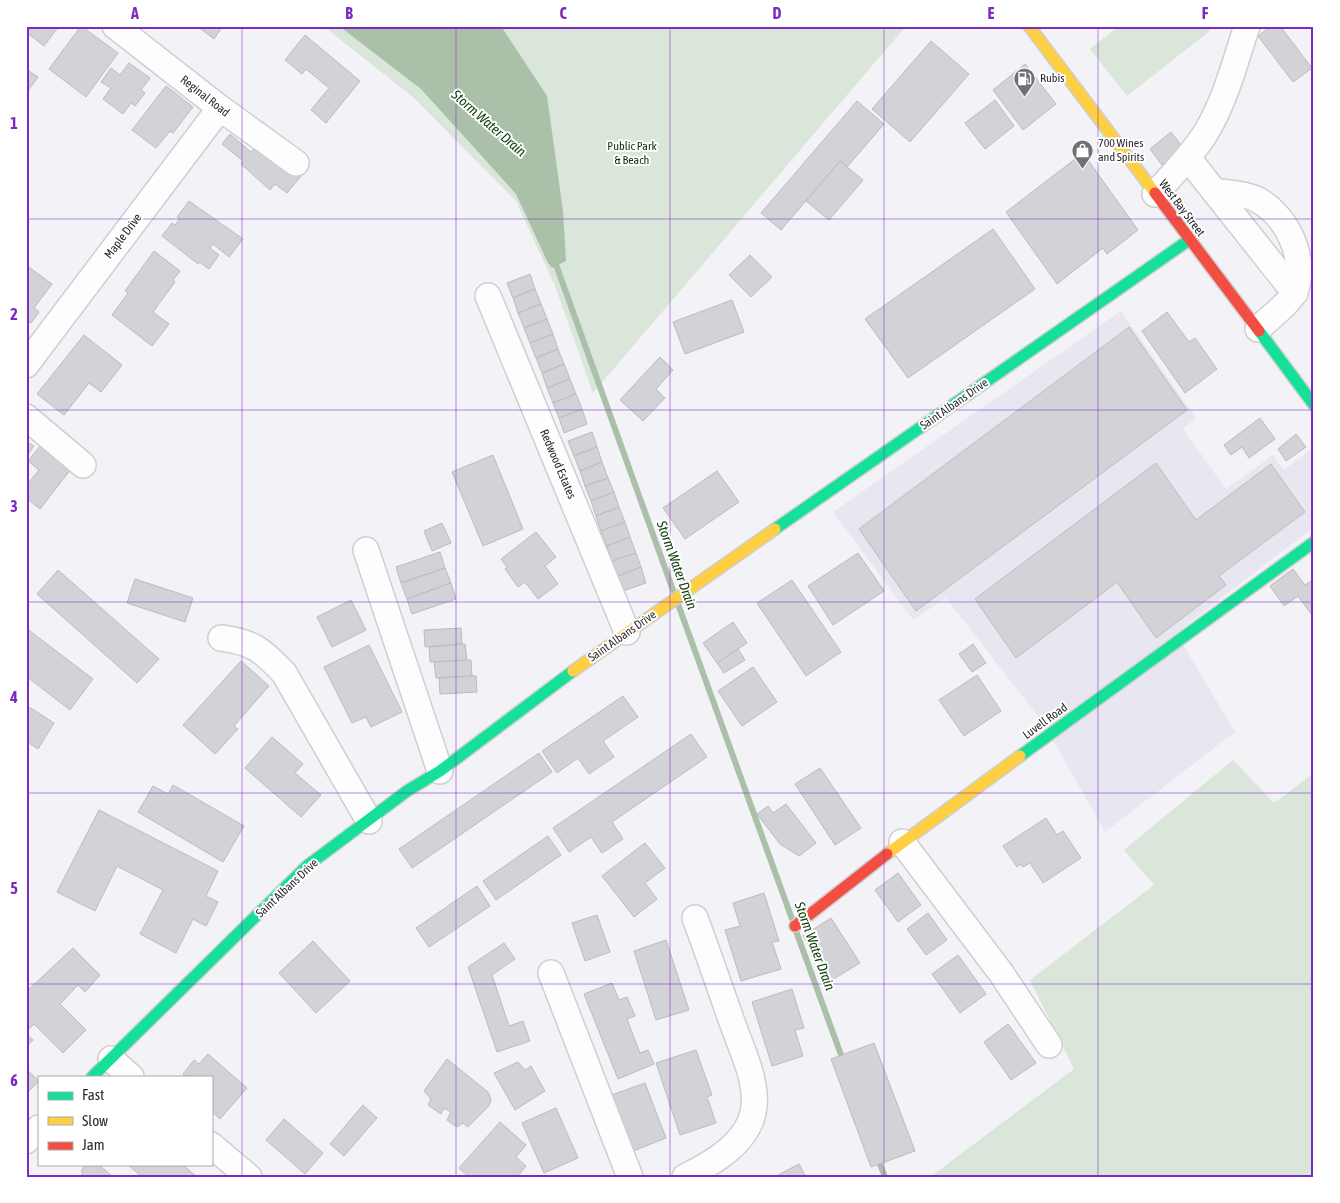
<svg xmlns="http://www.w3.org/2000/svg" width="1340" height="1203" font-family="'Asap Condensed',sans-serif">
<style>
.built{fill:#e8e6f1}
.green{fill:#d9e6d9}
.water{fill:#abc0a9}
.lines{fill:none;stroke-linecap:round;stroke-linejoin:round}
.stream{stroke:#abc0a9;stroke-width:6}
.building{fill:#d3d2d6;stroke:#bcbcbf}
.street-casing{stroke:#cfced2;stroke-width:28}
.fast-casing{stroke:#cfced2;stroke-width:14}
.slow-casing{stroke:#cfced2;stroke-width:14}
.jam-casing{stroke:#cfced2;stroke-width:14}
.street{stroke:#fdfdfe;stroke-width:25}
.fast{stroke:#16e098;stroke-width:11}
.slow{stroke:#ffcf43;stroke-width:11}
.jam{stroke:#f24e42;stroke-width:11}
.grid{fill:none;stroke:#7b2cbf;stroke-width:1;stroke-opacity:0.55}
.labels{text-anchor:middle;stroke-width:4;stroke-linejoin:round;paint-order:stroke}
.poi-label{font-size:12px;fill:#2b2b2e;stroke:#fff;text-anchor:start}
.street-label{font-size:12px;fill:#2b2b2e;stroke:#fff}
.park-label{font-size:12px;fill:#0a3704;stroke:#fff}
.water-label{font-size:14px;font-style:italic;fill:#14400e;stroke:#fff}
.neatline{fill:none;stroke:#7b2cbf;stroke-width:2}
.grid-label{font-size:16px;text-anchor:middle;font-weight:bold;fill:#7b2cbf}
</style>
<rect width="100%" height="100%" fill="#f3f2f7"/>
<polygon class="built" points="1121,311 1196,418 1183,429 1226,489 1273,455 1284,470 1314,447 1314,527 1176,633 1235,732 1105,832 1044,724 946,598 913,620 833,512"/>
<g class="green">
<polygon points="323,26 906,26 593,393 555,286 516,201 413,97"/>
<polygon points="1119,26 1216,26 1127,96 1090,49"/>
<polygon points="1233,760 1274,803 1314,773 1314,1177 930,1177 1074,1069 1030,980 1154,885 1124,850"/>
</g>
<polygon class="water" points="339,26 501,26 547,96 563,211 566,261 552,268 548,263 516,194 421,89"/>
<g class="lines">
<g class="stream">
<polyline points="554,259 674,593"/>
<polyline points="678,604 792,919"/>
<polyline points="796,931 844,1063"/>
<polyline points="877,1157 885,1177"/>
</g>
</g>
<g class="building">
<polygon points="26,26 59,26 44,46 26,32"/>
<polygon points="81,26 118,53 86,97 49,69"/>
<polygon points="197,26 223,26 214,39"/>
<polygon points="1271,26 1280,26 1312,68 1293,82 1258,36"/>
<polygon points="305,35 360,81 326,123 311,110 329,88 306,69 302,74 285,60"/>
<polygon points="931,41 969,74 910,142 872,109"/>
<polygon points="129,63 150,78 141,90 145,93 135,106 131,103 123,114 103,99 111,88 101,82 111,68 120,75"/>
<polygon points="1025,64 1056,104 1023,130 993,90"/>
<polygon points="26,69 38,77 26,93"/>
<polygon points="166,86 193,107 173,133 170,131 156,148 132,130"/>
<polygon points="995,100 1014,126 985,149 965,123"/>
<polygon points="857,101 884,124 847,167 840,161 781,230 761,213"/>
<polygon points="1171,132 1184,149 1162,165 1150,149"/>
<polygon points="230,134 251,152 260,141 302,175 287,193 275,184 270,190 241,164 243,161 222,144"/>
<polygon points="1083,153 1138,230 1107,254 1103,248 1057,284 1006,212"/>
<polygon points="840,161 863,180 829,220 806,201"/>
<polygon points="189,201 243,239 229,257 213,244 210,248 219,255 209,269 199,262 198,264 162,236 172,223 175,225 180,219 177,217"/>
<polygon points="993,229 1035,289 908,378 865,319"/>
<polygon points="154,251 180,271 173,280 175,282 153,312 169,324 152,346 112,315 128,293 125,291"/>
<polygon points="750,255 772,277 751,297 729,275"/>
<polygon points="26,265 52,284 34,308 39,312 31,323 26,320"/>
<polygon points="530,274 535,289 513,298 507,283"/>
<polygon points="535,289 541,304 518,313 513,298"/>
<polygon points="732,300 744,332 685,354 673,322"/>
<polygon points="541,304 547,319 524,328 518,313"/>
<polygon points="1167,312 1189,342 1195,338 1217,369 1185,393 1142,331"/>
<polygon points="547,319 553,334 530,343 524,328"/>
<polygon points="1129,327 1187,410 916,611 859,529"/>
<polygon points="553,334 558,349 536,358 530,343"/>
<polygon points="84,335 122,365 101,392 89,383 64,415 37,394"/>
<polygon points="558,349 564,364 542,373 536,358"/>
<polygon points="660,357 673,370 656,389 665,398 643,421 620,400"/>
<polygon points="564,364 570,379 547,388 542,373"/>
<polygon points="570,379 576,394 553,403 547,388"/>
<polygon points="576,394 582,409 559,418 553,403"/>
<polygon points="582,409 587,424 564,433 559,418"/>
<polygon points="1260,418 1275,439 1249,458 1242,447 1231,455 1224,445"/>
<polygon points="592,432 597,447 574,456 568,441"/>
<polygon points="1296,434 1306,447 1286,461 1278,449"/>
<polygon points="26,441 34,446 26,457"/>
<polygon points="41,445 71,469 40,509 26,498 26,486 39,470 28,461"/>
<polygon points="597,447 602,462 580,471 574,456"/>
<polygon points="493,455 523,529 483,546 452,472"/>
<polygon points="602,462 608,478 585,486 580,471"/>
<polygon points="1156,463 1196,520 1271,464 1305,512 1219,576 1226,585 1156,638 1117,582 1016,658 975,599"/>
<polygon points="717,471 739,502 685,539 663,508"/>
<polygon points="608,478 614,492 591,501 585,486"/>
<polygon points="614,492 619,507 596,516 591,501"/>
<polygon points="619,507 625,522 601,531 596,516"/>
<polygon points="625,522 630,537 607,546 601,531"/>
<polygon points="442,523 451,543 432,551 424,531"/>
<polygon points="536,532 556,557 545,566 558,584 538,599 525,582 518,587 505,569 507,567 501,559"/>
<polygon points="630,537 636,553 612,561 607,546"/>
<polygon points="440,552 445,568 401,583 396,567"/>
<polygon points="636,553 641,567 618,576 612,561"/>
<polygon points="858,553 884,591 833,625 808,586"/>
<polygon points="641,567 646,583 623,591 618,576"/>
<polygon points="445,568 451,583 407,599 401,583"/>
<polygon points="1293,569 1305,585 1314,579 1314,613 1312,615 1298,596 1284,606 1270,586"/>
<polygon points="58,570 159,659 137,683 37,594"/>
<polygon points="135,579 193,598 185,622 127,603"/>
<polygon points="792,580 841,652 806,676 757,603"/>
<polygon points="451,583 456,599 412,614 407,599"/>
<polygon points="351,600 366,630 332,647 317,617"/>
<polygon points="733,622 747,643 717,663 703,643"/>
<polygon points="26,628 93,679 70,710 26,676"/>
<polygon points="461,628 462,644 425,647 424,630"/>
<polygon points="462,644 465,644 467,660 430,662 429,647"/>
<polygon points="973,644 986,663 972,672 959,654"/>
<polygon points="369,645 402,712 371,727 366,717 352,723 324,667"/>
<polygon points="738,649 745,660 724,673 717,663"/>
<polygon points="467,660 471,660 472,676 436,678 434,662"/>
<polygon points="241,661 269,686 234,726 238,729 215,754 183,725"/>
<polygon points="753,667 777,702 742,726 718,691"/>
<polygon points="977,675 1001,711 964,736 939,700"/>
<polygon points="472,676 476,676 477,692 440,694 439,678"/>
<polygon points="623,696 638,717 603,741 614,757 589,774 578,758 557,773 542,751"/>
<polygon points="26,705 54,723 38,749 26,741"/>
<polygon points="691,734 707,757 612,822 623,839 602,853 591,837 569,852 553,828"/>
<polygon points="272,737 303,764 295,773 321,795 301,817 245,768"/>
<polygon points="539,753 552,772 412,868 399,849"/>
<polygon points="820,768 861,828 835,845 795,784"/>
<polygon points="173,785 244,826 223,862 138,812 153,786 168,794"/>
<polygon points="786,804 816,843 799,856 780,844 757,814 768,806 773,813"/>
<polygon points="99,810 218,871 206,896 218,902 206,926 193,919 176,953 140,934 163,890 117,866 95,911 57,892"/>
<polygon points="1046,818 1057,835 1063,831 1081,858 1043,883 1030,863 1023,867 1021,864 1017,867 1003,846"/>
<polygon points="548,836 561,855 496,900 483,881"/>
<polygon points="645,843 665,868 645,883 657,899 634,917 602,876"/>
<polygon points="898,873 921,905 898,922 875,890"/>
<polygon points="477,886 490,906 429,947 416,928"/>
<polygon points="764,893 779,941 772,942 781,969 741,981 725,930 740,926 733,903"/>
<polygon points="928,913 947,940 926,955 907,929"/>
<polygon points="597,915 610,952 585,961 572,923"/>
<polygon points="831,918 860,963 832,980 803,936"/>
<polygon points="666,940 689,1010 656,1020 634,951"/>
<polygon points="313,941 350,981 316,1013 279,973"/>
<polygon points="504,943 515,959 492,975 509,1026 523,1021 530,1041 497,1052 468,967"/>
<polygon points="73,948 100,975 85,992 78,985 60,1004 86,1030 63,1053 34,1024 26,1032 26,992"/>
<polygon points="958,955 986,994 960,1013 932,974"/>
<polygon points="612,983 619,1000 627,997 635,1016 627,1019 640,1053 648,1050 654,1064 618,1079 584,994"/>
<polygon points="792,989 804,1028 795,1030 803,1056 772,1066 752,1002"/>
<polygon points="1008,1024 1036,1063 1011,1080 984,1042"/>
<polygon points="26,1034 33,1040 26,1047"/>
<polygon points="874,1043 915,1151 871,1167 831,1059"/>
<polygon points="696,1050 712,1095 707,1097 716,1123 680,1135 656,1063"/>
<polygon points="208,1054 247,1088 220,1119 211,1111 211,1077 186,1077 183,1074 194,1060 199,1064"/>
<polygon points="447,1059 488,1092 491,1099 489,1106 468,1127 463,1123 457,1127 447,1120 451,1112 444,1108 441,1114 428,1105 431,1099 424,1091"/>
<polygon points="518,1062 525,1070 531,1066 545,1091 515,1110 494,1073"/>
<polygon points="26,1069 39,1081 26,1094"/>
<polygon points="645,1083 666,1138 631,1152 609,1096"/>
<polygon points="363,1105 377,1118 344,1156 330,1144"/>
<polygon points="556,1108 578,1158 544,1173 522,1123"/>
<polygon points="284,1119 323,1153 305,1174 266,1140"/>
<polygon points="500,1122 526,1145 516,1157 526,1166 517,1177 469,1177 459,1168"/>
<polygon points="86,1164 98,1164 113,1177 80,1177 83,1173 81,1171"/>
<polygon points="127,1164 182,1164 197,1177 142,1177"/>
<polygon points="799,1164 806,1177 774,1177"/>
</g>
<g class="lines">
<defs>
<g id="street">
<polyline points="115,26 220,108 296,163"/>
<path d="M1188,158l26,33c13,2 30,2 42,8 30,15 52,59 39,92 -3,10 -28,29 -37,38"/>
<polyline points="1214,191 1295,293"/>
<path d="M1155,194c17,-19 36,-38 50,-60 20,-32 30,-72 42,-108"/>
<polyline points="488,296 627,632"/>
<polyline points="26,365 220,108"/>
<polyline points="26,417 83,465"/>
<polyline points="366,550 440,771"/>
<path d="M221,638c32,4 41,12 63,35l85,148"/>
<polyline points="902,842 1001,973 1049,1045"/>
<polyline points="551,973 630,1177"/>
<polyline points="111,1059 131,1077"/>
<polyline points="26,1141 39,1128"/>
<polyline points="211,1145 249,1177"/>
<path d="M685,1177c28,-14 65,-35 69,-70 3,-28 -13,-59 -22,-85 -12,-34 -24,-69 -37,-104"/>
</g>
<g id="fast">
<polyline points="1259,331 1314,405"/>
<polyline points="775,529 1189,240"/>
<polyline points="1020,756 1314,542"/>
<polyline points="92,1077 307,866 407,791 440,771 573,671"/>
</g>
<g id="slow">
<polyline points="1029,26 1155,193"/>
<polyline points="573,671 775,529"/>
<polyline points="887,854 1020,756"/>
</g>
<g id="jam">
<polyline points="1155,193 1259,331"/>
<polyline points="795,926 887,854"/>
</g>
</defs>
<use href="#street" class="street-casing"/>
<use href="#fast" class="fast-casing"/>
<use href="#slow" class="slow-casing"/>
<use href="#jam" class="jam-casing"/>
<use href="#street" class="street"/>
<use href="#fast" class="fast"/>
<use href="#slow" class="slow"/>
<use href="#jam" class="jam"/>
</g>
<path class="grid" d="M242,26v1151M456,26v1151M670,26v1151M884,26v1151M1098,26v1151M26,219h1288M26,410h1288M26,602h1288M26,793h1288M26,984h1288"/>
<defs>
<symbol id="fuel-pin" viewBox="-11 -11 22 30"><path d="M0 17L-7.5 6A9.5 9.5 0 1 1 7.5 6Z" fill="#717174" stroke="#fff"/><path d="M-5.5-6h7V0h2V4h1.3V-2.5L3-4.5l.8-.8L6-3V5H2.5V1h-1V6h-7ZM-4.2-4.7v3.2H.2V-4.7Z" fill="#fff"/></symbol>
<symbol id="shop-pin" viewBox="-11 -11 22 30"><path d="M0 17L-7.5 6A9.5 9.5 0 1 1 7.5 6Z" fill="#717174" stroke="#fff"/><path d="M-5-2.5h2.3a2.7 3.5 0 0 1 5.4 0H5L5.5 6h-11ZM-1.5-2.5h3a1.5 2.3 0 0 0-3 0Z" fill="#fff"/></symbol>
</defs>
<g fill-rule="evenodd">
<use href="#fuel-pin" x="1012" y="66" width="25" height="34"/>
<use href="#shop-pin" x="1070" y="138" width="25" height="34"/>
</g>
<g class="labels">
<g class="poi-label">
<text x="1040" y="82">Rubis</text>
<text x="1098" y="147">700 Wines<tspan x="1098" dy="14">and Spirits</tspan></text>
</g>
<g class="street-label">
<text transform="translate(205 96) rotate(38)" y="4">Reginal Road</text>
<text transform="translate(1182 208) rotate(53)" y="4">West Bay Street</text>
<text transform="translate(123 236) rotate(-53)" y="4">Maple Drive</text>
<text transform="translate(954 404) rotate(-35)" y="4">Saint Albans Drive</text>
<text transform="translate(558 464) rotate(67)" y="4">Redwood Estates</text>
<text transform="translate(622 636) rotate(-35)" y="4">Saint Albans Drive</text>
<text transform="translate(1045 721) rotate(-36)" y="4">Luvell Road</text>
<text transform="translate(287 888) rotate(-43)" y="4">Saint Albans Drive</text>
</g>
<g class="park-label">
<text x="632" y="150">Public Park<tspan x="632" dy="14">&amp; Beach</tspan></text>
</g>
<g class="water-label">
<text transform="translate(489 123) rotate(41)" y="5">Storm Water Drain</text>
<text transform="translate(677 565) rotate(70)" y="5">Storm Water Drain</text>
<text transform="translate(815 946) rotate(70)" y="5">Storm Water Drain</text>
</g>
</g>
<rect width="1340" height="1203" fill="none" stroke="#ffffff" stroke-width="55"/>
<rect x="38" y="1076" width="175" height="90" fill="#ffffff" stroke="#aaaaab"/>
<rect x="48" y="1092" width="25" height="8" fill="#16e098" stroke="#aaaaab"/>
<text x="82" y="1100" font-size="15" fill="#2b2b2e">Fast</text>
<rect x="48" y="1117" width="25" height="8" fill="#ffcf43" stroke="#aaaaab"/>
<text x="82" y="1126" font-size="15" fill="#2b2b2e">Slow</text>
<rect x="48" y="1142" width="25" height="8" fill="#f24e42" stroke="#aaaaab"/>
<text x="82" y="1150" font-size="15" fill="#2b2b2e">Jam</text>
<rect x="28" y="28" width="1284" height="1148" class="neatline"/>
<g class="grid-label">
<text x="135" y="19">A</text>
<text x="349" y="19">B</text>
<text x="563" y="19">C</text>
<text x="777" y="19">D</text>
<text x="991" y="19">E</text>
<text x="1205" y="19">F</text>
<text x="14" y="129">1</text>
<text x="14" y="320">2</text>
<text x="14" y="512">3</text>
<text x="14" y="703">4</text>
<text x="14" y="894">5</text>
<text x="14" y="1086">6</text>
</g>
</svg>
